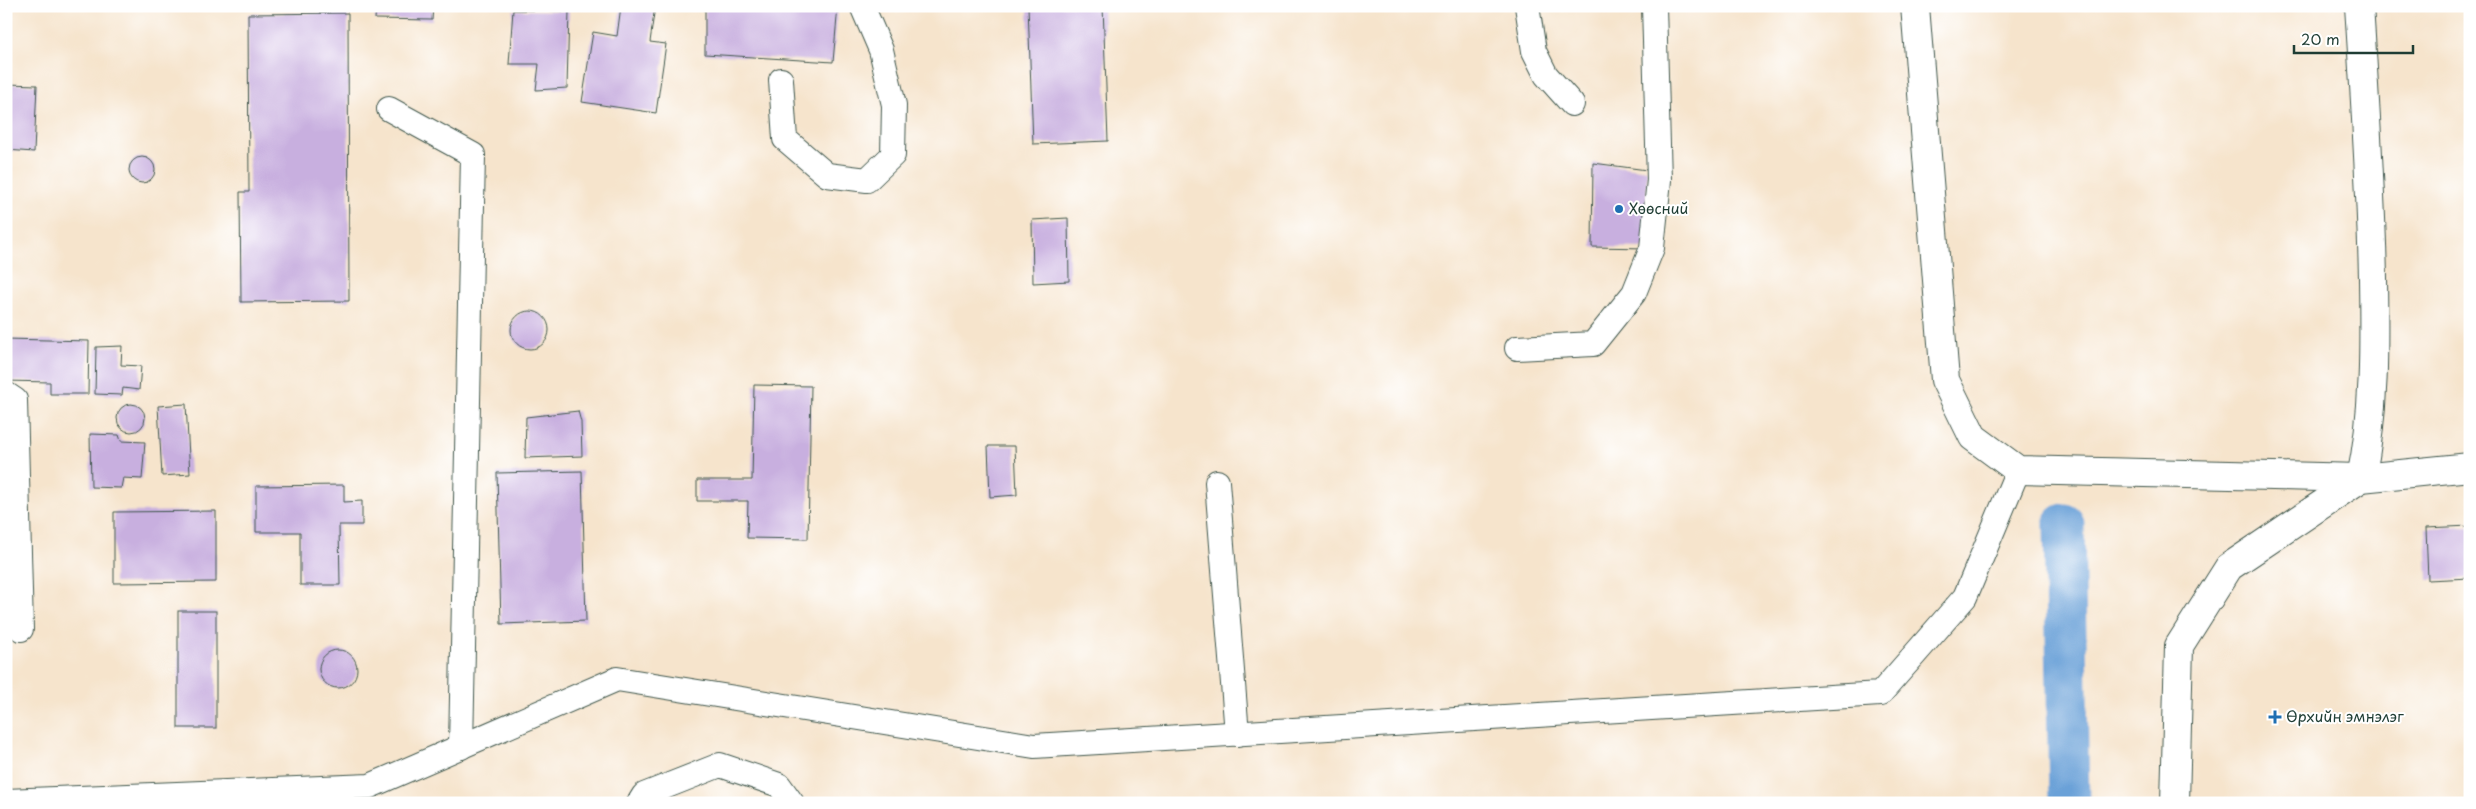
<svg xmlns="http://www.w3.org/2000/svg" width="2476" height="809" font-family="'Playpen Sans',sans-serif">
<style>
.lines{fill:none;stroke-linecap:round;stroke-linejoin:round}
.canal{stroke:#6ba1d8;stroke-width:41}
.building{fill:#c8afdf}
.service-casing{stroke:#3f564b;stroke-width:26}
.minor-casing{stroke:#3f564b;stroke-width:30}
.service{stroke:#fff;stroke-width:24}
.minor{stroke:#fff;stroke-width:28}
.rail{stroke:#1f3d34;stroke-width:4;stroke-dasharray:8 4;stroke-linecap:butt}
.poi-dot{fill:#1f6fb2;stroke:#fff;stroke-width:2}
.labels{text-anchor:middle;stroke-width:4;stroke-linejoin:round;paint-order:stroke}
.poi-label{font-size:15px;fill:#1f3d34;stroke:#fff;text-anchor:start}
</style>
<rect width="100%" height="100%" fill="#fff"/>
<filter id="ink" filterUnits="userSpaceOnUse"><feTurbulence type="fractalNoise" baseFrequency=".02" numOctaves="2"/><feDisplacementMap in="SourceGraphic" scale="10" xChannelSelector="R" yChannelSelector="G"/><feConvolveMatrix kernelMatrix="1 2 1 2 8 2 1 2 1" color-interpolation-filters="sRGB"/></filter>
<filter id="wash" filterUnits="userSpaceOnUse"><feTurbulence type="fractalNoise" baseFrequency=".0096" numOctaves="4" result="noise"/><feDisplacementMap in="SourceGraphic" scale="20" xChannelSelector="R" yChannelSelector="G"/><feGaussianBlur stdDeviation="1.12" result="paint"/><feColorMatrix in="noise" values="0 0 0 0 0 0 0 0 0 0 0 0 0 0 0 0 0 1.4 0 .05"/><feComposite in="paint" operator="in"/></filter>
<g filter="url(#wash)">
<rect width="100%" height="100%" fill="#f6e4cc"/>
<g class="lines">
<polyline class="canal" points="2064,524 2069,803"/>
</g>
<g id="blocks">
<g class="building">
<polygon points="376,6 433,6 432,20 375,19"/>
<polygon points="621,6 655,6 650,42 666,44 656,113 582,102 593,32 617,36"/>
<polygon points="705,6 838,6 833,62 705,54"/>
<polygon points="1028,6 1103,6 1108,141 1033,144"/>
<polygon points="513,10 569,11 567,88 536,90 539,64 509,64"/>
<polygon points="348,13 349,301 241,302 240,192 249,192 248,14"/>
<polygon points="7,84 37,85 34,152 6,150"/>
<circle cx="142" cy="170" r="13"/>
<polygon points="1593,163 1647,170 1646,248 1592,247"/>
<polygon points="1068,218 1069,281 1033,283 1032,220"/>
<circle cx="530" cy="330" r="19"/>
<polygon points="6,339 89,341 88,394 50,394 50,382 6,381"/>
<polygon points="122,346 121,365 141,366 139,390 123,388 122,395 95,394 96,347"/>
<polygon points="754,385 811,386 808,539 747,538 748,501 697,501 697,480 752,480"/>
<polygon points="186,404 190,474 162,476 158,406"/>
<circle cx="131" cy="418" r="14"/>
<polygon points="578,411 581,422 582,456 525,458 526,417"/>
<polygon points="90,434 119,435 121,441 145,442 142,479 123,478 121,488 91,487"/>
<polygon points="988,446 1015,446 1017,495 990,497"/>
<polygon points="582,471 586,621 501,624 497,473"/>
<polygon points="344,485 344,502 362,501 362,525 339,525 340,585 300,585 300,532 256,532 256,486"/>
<polygon points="216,511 216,582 114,583 114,512"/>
<polygon points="2470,526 2470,578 2428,580 2426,528"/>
<rect x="178" y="611" width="38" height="117"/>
<circle cx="338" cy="669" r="19"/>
</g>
</g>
</g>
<g filter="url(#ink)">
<use href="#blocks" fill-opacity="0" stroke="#3f564b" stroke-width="1"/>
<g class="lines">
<defs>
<g id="service">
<polyline points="1527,6 1534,51 1546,75 1572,104"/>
<polyline points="781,80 785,139 827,175 867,180 893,155 894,105 881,50 862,6"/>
<polyline points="389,109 473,155 461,747"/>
<polyline points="1517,348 1593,344 1634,293 1652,248 1659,180 1654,6"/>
<polyline points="6,394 15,400 21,629"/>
<polyline points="1217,482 1237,734"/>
<polyline points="6,801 370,786 617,679 1034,746 1880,694 1965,597 2018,470"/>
<polyline points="639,803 644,795 720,765 779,785 792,803"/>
</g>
<g id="minor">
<polyline points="1915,6 1945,380 1973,437 2018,470 2361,478 2470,467"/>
<path d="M2175,803l4,-157 50,-79 132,-89c14,-66 13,-133 12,-200 -2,-90 -8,-181 -14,-272"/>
</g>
</defs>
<use href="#service" class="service-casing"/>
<use href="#minor" class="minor-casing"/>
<use href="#service" class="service"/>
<use href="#minor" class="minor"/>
<polyline class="rail" points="739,800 739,803"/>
</g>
</g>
<g class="poi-dot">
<circle cx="1619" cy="209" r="5"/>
<path d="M2272.5 709.5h5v5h5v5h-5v5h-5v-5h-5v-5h5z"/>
</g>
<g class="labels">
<g class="poi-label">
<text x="1629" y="214">Хөөсний</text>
<text x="2286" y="722">Өрхийн эмнэлэг</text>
</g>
</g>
<rect width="2476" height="809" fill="none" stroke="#fff" stroke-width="25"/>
<path d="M2294 45v8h119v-8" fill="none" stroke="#1f3d34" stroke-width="2.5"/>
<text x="2301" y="45" font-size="15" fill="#1f3d34" stroke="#ffffff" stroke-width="4" paint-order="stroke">20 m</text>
</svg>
